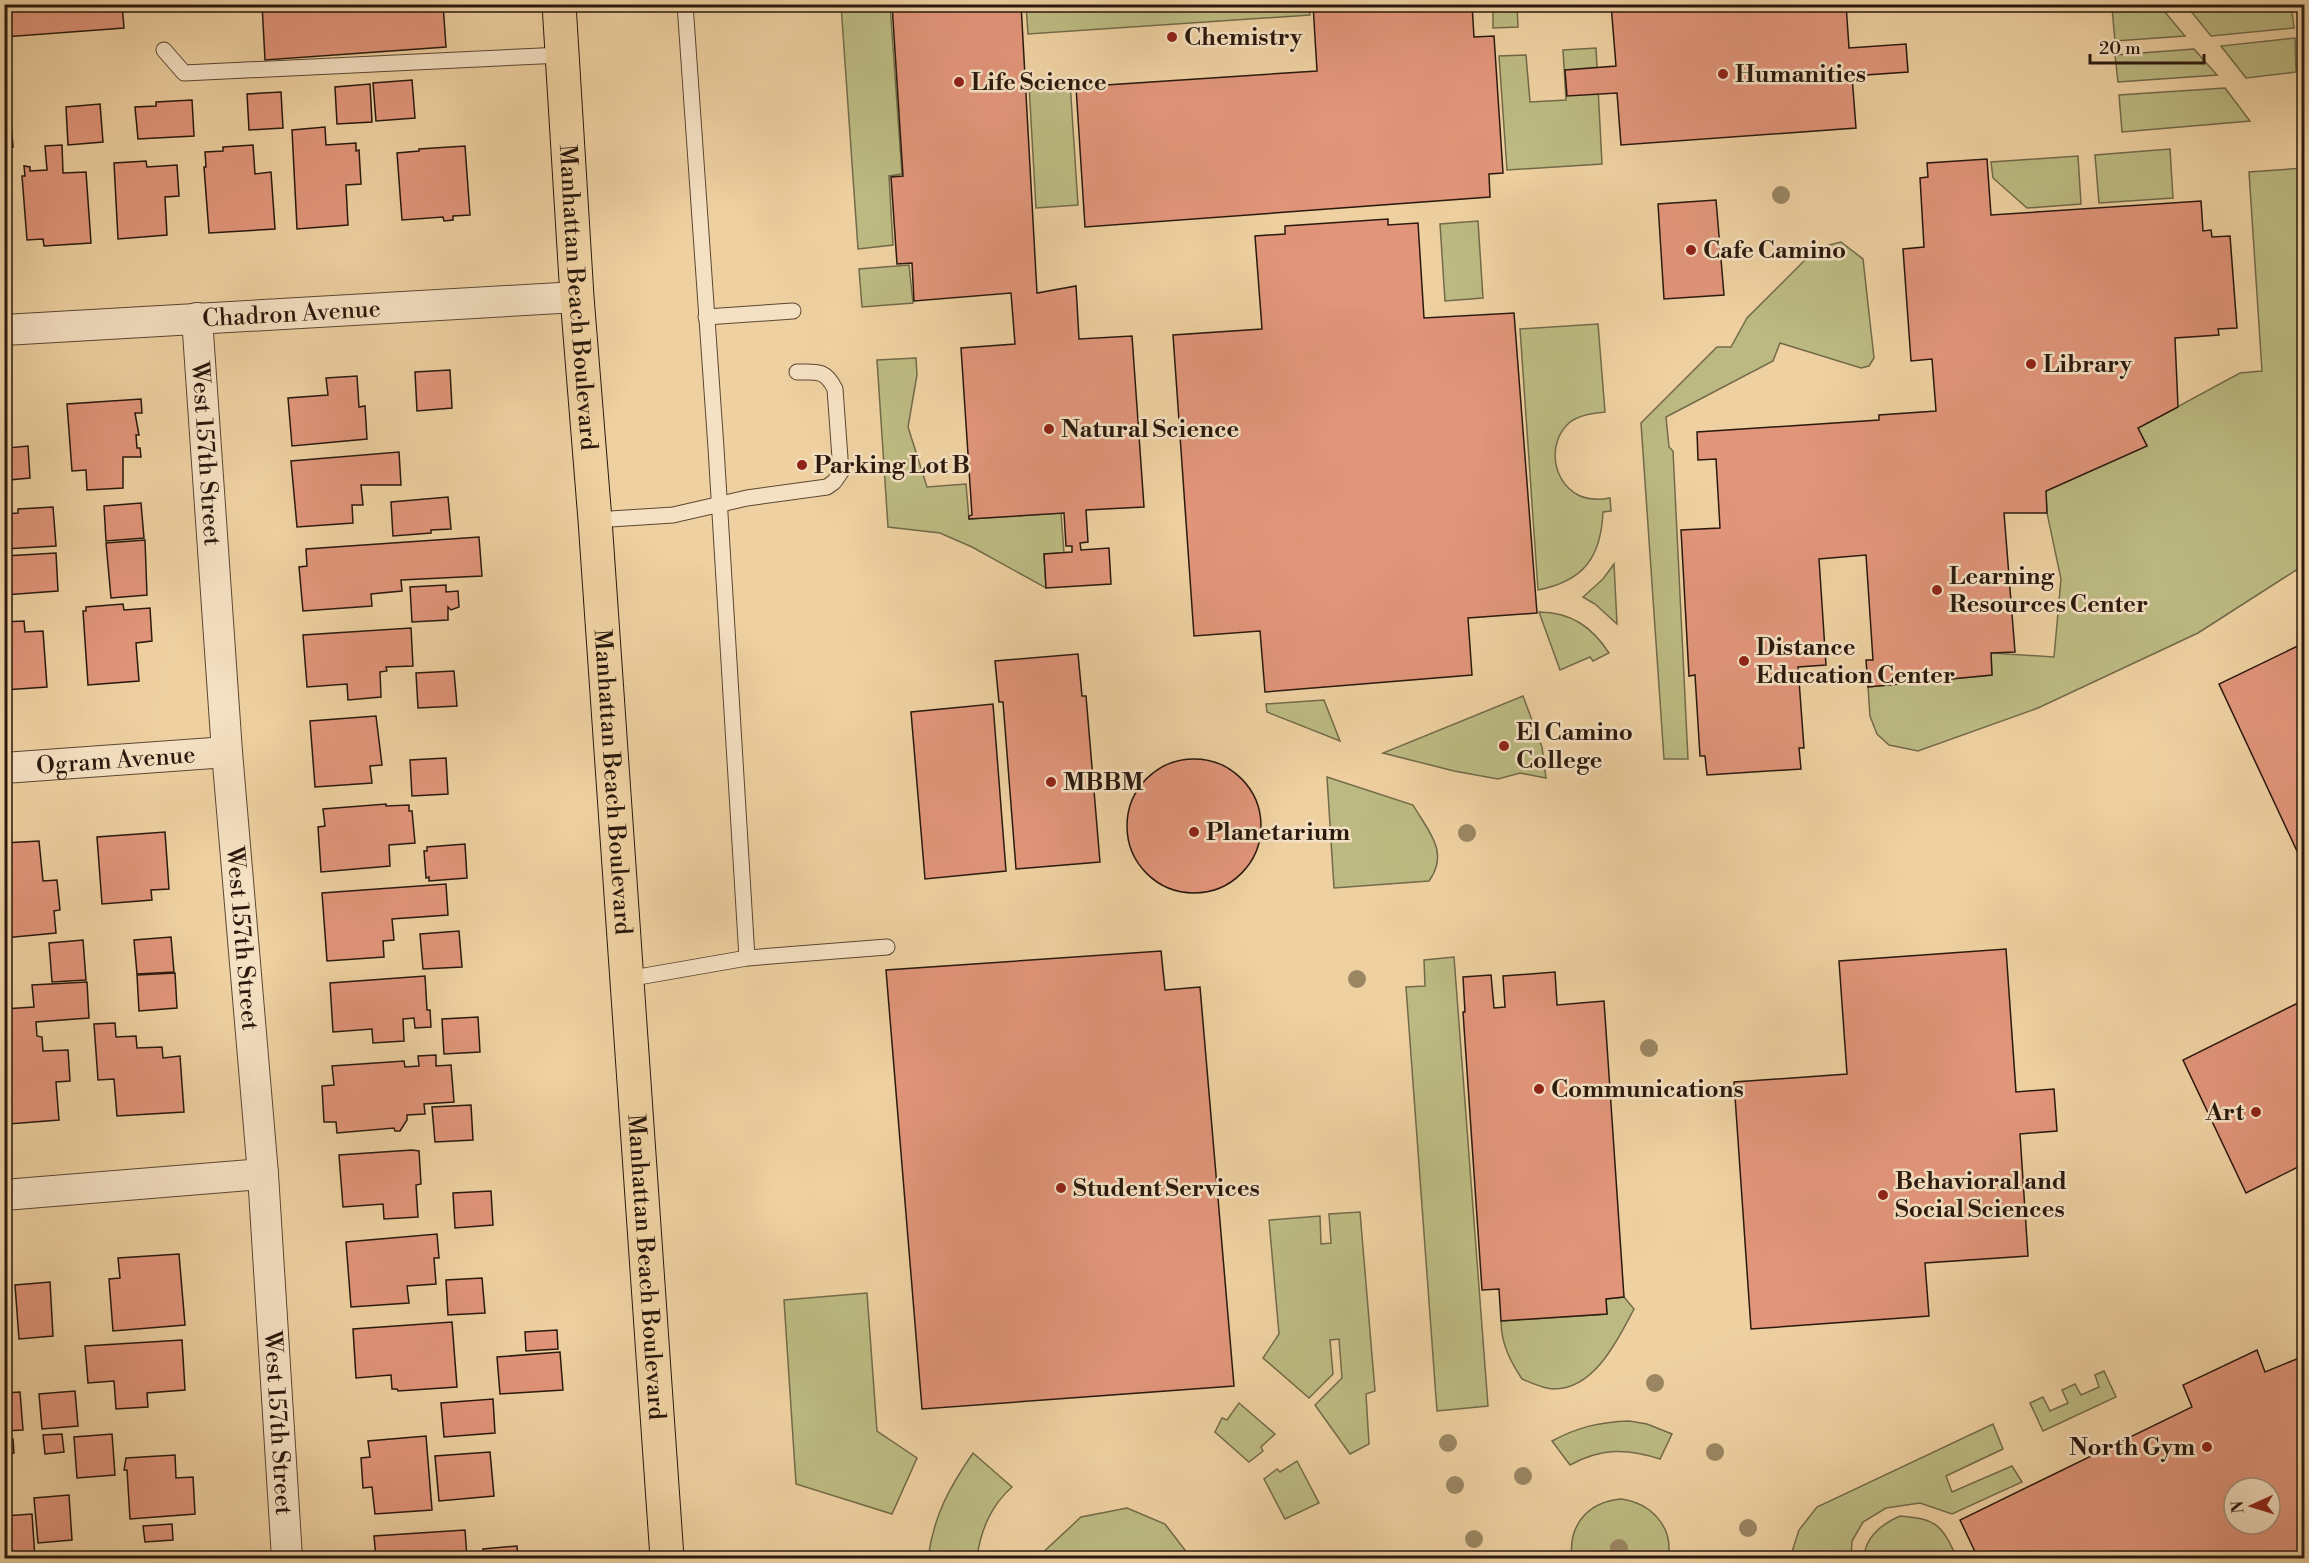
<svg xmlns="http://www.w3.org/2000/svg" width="2309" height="1563" font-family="'Libre Bodoni',serif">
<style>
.green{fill:#bcba82;stroke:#736a48;stroke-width:1.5}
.building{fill:#e1957a;stroke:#2a190d;stroke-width:1.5;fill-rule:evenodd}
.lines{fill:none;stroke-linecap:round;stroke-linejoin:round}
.service-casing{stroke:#5b4732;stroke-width:17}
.minor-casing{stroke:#5b4732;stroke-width:32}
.primary-casing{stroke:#2a190d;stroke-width:35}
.service{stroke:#f4e0c2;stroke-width:15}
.minor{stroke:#f4e0c2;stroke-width:30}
.primary{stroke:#eed0a1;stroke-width:33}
.tree{fill:#9a8663}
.poi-dot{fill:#8f2418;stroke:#f4e0c2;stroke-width:2}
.labels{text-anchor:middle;stroke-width:5;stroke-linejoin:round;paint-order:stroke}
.poi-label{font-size:24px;font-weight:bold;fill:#2a190d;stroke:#f4e0c2;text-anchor:start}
.street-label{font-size:24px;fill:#2a190d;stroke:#f4e0c2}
</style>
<rect width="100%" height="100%" fill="#eed0a1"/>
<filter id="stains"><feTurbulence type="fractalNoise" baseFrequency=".00333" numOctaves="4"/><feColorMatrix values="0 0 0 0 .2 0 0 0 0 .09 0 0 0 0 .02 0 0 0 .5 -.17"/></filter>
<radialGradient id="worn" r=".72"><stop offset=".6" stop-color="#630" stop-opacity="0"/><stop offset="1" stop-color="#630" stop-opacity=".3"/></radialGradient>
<g class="green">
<polygon points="1309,4 1310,15 1028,34 1026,5"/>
<polygon points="841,5 890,5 902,174 889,176 893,245 858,249"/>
<polygon points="1493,5 1517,5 1518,27 1493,28"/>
<polygon points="2159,5 2185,36 2115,41 2112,8"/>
<polygon points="2186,5 2291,5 2294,28 2211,36"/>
<polygon points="2295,38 2296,72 2246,78 2221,46"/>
<polygon points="1596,48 1602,164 1507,170 1499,56 1526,55 1530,102 1566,100 1563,50"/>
<polygon points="2194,49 2217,75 2118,82 2115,55"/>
<polygon points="1070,82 1078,205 1036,208 1029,85"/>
<polygon points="2225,88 2250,121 2122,132 2119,95"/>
<polygon points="2170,149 2173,198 2099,203 2095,155"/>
<polygon points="2078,156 2081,204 2027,208 1993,178 1991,162"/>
<polygon points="2304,168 2304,565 2198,633 2038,708 1918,751 1889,745 1877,734 1870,716 1868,687 1992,675 1991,653 2054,657 2061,579 2047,513 2046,491 2147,446 2138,428 2240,373 2262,371 2249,172"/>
<polygon points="1478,221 1483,298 1445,301 1440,224"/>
<polygon points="1841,242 1863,259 1874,358 1869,366 1861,368 1780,343 1773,361 1666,417 1669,447 1673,451 1688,759 1664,759 1641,423 1717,347 1731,347 1747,318 1817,248"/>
<polygon points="909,265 913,303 862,307 859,269"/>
<path d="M1598,324l7,88c-12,1 -27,3 -36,11 -22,20 -17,58 9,72 10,5 21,5 32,3l1,13 -8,1c-2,45 -19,69 -65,78l-18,-261z"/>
<polygon points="916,358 917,375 908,427 927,487 966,484 969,519 1061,513 1064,553 1044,554 1046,588 972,547 940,533 888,527 877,360"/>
<polygon points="1614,564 1617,624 1595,604 1583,597 1603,579"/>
<path d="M1539,612c32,0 53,15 70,41l-16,8 -3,-4 -30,13z"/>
<polygon points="1523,696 1542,747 1546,778 1520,773 1498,779 1454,771 1383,753"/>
<polygon points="1324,700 1340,741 1267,712 1266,704"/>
<path d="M1327,777l86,28c15,26 37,47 16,76l-95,7z"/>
<polygon points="1454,957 1488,1406 1437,1411 1406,987 1425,986 1424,960"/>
<polygon points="1360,1212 1375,1391 1366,1394 1369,1444 1350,1454 1315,1405 1342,1378 1339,1339 1330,1340 1333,1374 1309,1398 1263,1358 1279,1334 1269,1220 1320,1216 1321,1244 1331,1243 1329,1214"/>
<polygon points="867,1293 877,1431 917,1458 892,1514 796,1484 784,1300"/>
<path d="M1624,1297l10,12c-16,30 -39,80 -80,80 -11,0 -22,-6 -32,-10 -12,-18 -21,-36 -21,-58l106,-7 -1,-15z"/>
<polygon points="2104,1371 2116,1397 2043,1431 2030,1403 2043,1397 2050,1411 2068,1403 2062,1390 2075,1384 2081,1395 2099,1387 2095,1375"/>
<polygon points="1239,1403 1275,1434 1261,1447 1263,1451 1249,1462 1215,1432 1222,1418 1227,1420"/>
<path d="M1629,1421l18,3 25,10 -12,25c-33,-11 -59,-11 -90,6l-18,-24c26,-14 48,-19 77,-20z"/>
<polygon points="1993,1424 2003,1449 1946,1476 1952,1492 2012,1466 2022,1482 1952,1514 1920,1503 1886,1508 1863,1522 1852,1541 1851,1558 1790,1558 1799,1530 1817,1507"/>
<path d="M973,1453l39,34c-21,18 -32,45 -35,71h-49c6,-43 21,-70 45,-105z"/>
<polygon points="1297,1461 1319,1503 1285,1519 1264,1479 1277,1469 1280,1472"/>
<path d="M1621,1499c30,4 53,28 47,59h-96c-4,-33 16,-56 49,-59z"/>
<polygon points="1127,1508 1165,1524 1191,1558 1037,1558 1081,1517"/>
<path d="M1900,1516c38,3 42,10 57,42h-93c1,-21 18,-34 36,-42z"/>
</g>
<g class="building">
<polygon points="4,4 122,4 124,28 4,37"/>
<polygon points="262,4 443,4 446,47 265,60"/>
<polygon points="892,4 1021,4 1037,293 1076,286 1079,339 1132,336 1144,507 1086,510 1088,542 1080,543 1081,550 1109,548 1111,584 1046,588 1044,554 1072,552 1072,546 1066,546 1064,513 969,519 969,516 972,515 961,348 1015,344 1011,293 914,301 912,263 897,264 891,177 903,176"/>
<polygon points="1313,4 1472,4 1474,37 1494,36 1503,173 1489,174 1490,197 1085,227 1076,87 1317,71"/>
<polygon points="1611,4 1846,4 1849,48 1906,44 1908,72 1852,76 1856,128 1621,145 1617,93 1567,96 1565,70 1616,66"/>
<polygon points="412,80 415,118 376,121 373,83"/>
<polygon points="370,84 372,122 337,124 335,87"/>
<polygon points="281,92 283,128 249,130 247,94"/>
<polygon points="192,100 194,136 138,139 135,107 156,106 156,102"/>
<polygon points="100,104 103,142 68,145 66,107"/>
<polygon points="10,108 13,147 4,148 4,109"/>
<polygon points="325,127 326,145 356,143 356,151 359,150 361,184 346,185 348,225 297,229 292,130"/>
<polygon points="62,145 63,173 86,172 91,243 44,246 43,239 27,240 22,176 25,176 24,166 30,167 30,171 47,170 45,146"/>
<polygon points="253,145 255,174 271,172 275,229 209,233 204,167 206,167 205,152 223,151 223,147"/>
<polygon points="465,146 470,215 453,216 453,220 444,221 443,217 402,220 397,153 419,151 419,149"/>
<polygon points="1987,159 1991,215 2201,201 2203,231 2211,230 2212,237 2230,236 2237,328 2218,329 2219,335 2175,338 2178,407 2138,428 2147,446 2046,491 2047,513 2004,513 2015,652 1991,653 1992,675 1868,687 1866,660 1873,660 1866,555 1819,559 1826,665 1798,667 1804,748 1799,748 1801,769 1707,775 1705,756 1700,756 1695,675 1689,676 1681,530 1720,528 1716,459 1698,460 1697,432 1879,420 1879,415 1936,411 1932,359 1911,361 1903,249 1924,247 1920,178 1928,177 1927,163"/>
<polygon points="146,161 147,167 177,165 179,196 165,197 167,235 118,239 114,163"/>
<polygon points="1716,200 1724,295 1664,299 1658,204"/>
<polygon points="1388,219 1388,225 1418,223 1424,318 1514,313 1537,613 1468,618 1472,675 1265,692 1260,631 1194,636 1173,335 1262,329 1255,236 1285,234 1285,226"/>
<polygon points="450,370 452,408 417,411 415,372"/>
<polygon points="357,376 359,407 365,406 367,439 292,446 288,398 328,395 326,378"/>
<polygon points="141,399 142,413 135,413 139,435 136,435 137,448 140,448 141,457 123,457 123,488 87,490 86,470 72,471 67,404"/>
<polygon points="5,407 8,448 28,446 30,478 9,480 11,505 4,505"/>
<polygon points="399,452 401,485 361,485 363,505 352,505 353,523 297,527 291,461"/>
<polygon points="448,497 451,529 431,530 431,533 393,536 391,502"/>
<polygon points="141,503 144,538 106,541 104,506"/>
<polygon points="53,507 56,546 4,549 4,514 18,513 18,509"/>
<polygon points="479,537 482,576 401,580 402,591 371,594 372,606 303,611 299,567 307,566 306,549"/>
<polygon points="145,540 147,595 111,598 106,543"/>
<polygon points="56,553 58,591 4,595 4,556"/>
<polygon points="446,585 446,592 458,591 459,607 451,610 448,607 448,620 412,622 410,587"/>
<polygon points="123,604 124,610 150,608 152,641 136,643 139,681 88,685 83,611 86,611 86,607"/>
<polygon points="24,621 25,632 43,631 47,687 4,690 4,622"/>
<polygon points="411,628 413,666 386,667 387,671 380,672 381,697 348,700 347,684 307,687 303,635"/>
<polygon points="2304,643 2304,866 2219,684"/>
<polygon points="1078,654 1082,696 1086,696 1100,862 1016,869 1003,702 999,702 995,661"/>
<polygon points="454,671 457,706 418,708 416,673"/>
<polygon points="993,704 1006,871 925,879 911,712"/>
<polygon points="376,716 382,765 370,766 372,783 315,787 310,721"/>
<polygon points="446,758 448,794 412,796 410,760"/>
<circle cx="1194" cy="826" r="67"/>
<polygon points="386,804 386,806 409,805 409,811 412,811 415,843 389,845 390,866 321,872 318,827 325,826 323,809"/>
<polygon points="165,832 169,889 151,890 152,900 102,904 97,837"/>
<polygon points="39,841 43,881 57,880 60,910 54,911 56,933 4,938 4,843"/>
<polygon points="465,844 467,878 429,881 429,877 426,878 424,851 427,851 427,847"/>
<polygon points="446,884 448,915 392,919 394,940 383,941 384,957 327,961 322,893"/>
<polygon points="459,931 462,967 423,969 420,934"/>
<polygon points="171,937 174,972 137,974 134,940"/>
<polygon points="83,940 86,980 52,982 49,943"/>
<polygon points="2006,949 2016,1092 2054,1089 2057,1131 2020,1134 2028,1256 1925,1263 1929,1316 1751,1329 1734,1082 1847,1074 1839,961"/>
<polygon points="1161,951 1165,990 1200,987 1234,1386 922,1409 886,970"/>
<polygon points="1555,972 1557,1005 1604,1001 1624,1297 1606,1299 1607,1314 1501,1321 1499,1289 1482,1290 1463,1012 1465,1012 1463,977 1491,975 1494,1008 1505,1007 1503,976"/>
<polygon points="175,973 177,1008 139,1011 137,975"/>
<polygon points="425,976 427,1010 430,1010 431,1027 415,1028 414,1018 403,1019 404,1041 373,1043 372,1029 333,1032 330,983"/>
<polygon points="87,982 89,1018 36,1022 37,1036 42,1037 43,1051 68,1050 70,1081 56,1082 59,1120 9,1124 4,1061 4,1009 34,1007 32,985"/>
<polygon points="2304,1000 2304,1164 2246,1193 2183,1060"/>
<polygon points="478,1017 480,1052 444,1054 442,1019"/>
<polygon points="115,1023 116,1037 136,1036 137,1048 162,1047 163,1058 180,1056 184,1112 117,1116 114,1079 98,1080 94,1024"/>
<polygon points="436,1055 436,1066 451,1065 454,1102 424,1104 425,1114 407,1115 407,1120 400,1131 395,1131 394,1128 337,1133 336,1122 324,1122 322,1086 334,1085 332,1066 404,1061 405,1067 419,1066 418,1056"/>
<polygon points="471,1105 473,1140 435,1142 432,1107"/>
<polygon points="412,1150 419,1151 421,1184 416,1185 418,1217 384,1219 383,1204 343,1207 339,1155"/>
<polygon points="491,1191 493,1225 455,1228 453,1193"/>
<polygon points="437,1234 439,1258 434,1258 436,1284 407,1286 409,1303 351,1307 346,1242"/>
<polygon points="179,1254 185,1325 113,1331 109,1279 120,1278 118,1258"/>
<polygon points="482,1278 485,1313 448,1315 446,1280"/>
<polygon points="50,1282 53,1336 19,1339 15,1285"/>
<polygon points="452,1322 457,1387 398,1391 397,1389 392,1389 391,1375 356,1378 353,1329"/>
<polygon points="557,1330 558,1349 526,1351 525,1332"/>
<polygon points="182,1340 185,1390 147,1393 148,1407 116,1409 114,1381 88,1383 85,1346"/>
<path d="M2257,1350l8,22 39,-16v202h-326l-18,-38 232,-113 -9,-22zM2234,1488h36v36h-36z"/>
<polygon points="560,1352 563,1390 500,1394 497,1357"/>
<polygon points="75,1391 78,1426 42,1429 39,1394"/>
<polygon points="20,1392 23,1430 4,1431 4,1393"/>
<polygon points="493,1399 495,1433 444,1437 441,1403"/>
<polygon points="62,1434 64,1452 45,1454 43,1435"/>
<polygon points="112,1434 115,1475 77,1478 74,1437"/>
<polygon points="426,1436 432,1510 375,1514 372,1487 363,1488 361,1458 370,1457 368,1441"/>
<polygon points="13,1439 14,1453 4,1454 4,1440"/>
<polygon points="490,1452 494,1496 439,1501 435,1456"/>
<polygon points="175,1455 176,1478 193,1477 195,1514 130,1519 127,1470 124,1470 126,1458"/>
<polygon points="69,1495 72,1540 38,1543 34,1498"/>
<polygon points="32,1514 35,1558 4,1558 4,1516"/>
<polygon points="172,1524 173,1540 145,1542 143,1526"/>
<polygon points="465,1530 467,1558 365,1558 376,1558 374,1536"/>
<polygon points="517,1546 518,1558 484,1558 483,1549"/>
</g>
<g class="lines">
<defs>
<g id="service">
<polyline points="685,4 716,448 747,958"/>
<polyline points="164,50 184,73 562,55"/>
<polyline points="706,317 793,311"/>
<path d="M595,520l78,-5 74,-17 80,-11 7,-5 7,-10 -6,-83c-10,-20 -18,-17 -38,-17"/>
<polyline points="627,979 747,958 887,947"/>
</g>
<g id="minor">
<path id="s1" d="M197,318l30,434 36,422 24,384"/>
<path id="s2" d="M4,330l573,-33"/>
<path id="s3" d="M4,768l223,-16"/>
<polyline points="4,1195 263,1174"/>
</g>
<g id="primary">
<path id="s4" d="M559,4l18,293 18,223 72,1038"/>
</g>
</defs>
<use href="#service" class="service-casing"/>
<use href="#minor" class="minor-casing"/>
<use href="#primary" class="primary-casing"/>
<use href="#service" class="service"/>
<use href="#minor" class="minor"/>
<use href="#primary" class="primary"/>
</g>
<g class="tree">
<circle cx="1781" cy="195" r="9"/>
<circle cx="1467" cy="833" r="9"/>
<circle cx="1357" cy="979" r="9"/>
<circle cx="1649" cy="1048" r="9"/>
<circle cx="1655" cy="1383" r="9"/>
<circle cx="1448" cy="1443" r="9"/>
<circle cx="1715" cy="1452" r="9"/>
<circle cx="1523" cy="1476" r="9"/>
<circle cx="1455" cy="1485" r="9"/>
<circle cx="1748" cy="1528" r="9"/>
<circle cx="1474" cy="1539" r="9"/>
<circle cx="1619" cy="1548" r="9"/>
</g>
<g class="poi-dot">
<circle cx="1172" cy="37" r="6"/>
<circle cx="1723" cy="74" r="6"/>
<circle cx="959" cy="82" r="6"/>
<circle cx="1691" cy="250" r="6"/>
<circle cx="2031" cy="364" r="6"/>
<circle cx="1049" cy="429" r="6"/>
<circle cx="802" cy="465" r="6"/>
<circle cx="1937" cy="590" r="6"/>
<circle cx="1744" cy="661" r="6"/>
<circle cx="1504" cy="746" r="6"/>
<circle cx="1051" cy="782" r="6"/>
<circle cx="1194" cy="832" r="6"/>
<circle cx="1539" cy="1089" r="6"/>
<circle cx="2256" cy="1112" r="6"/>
<circle cx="1061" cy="1188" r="6"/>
<circle cx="1883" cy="1195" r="6"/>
<circle cx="2207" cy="1447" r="6"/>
</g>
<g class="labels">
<g class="poi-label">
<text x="1184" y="45">Chemistry</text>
<text x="1735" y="82">Humanities</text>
<text x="971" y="90">Life Science</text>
<text x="1703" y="258">Cafe Camino</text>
<text x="2043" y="372">Library</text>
<text x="1061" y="437">Natural Science</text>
<text x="814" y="473">Parking Lot B</text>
<text x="1949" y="584">Learning<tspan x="1949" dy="28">Resources Center</tspan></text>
<text x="1756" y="655">Distance<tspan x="1756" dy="28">Education Center</tspan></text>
<text x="1516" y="740">El Camino<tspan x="1516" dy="28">College</tspan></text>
<text x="1063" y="790">MBBM</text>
<text x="1206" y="840">Planetarium</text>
<text x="1551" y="1097">Communications</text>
<text x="2244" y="1120" text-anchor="end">Art</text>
<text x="1895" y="1189">Behavioral and<tspan x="1895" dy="28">Social Sciences</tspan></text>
<text x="1073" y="1196">Student Services</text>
<text x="2195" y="1455" text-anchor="end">North Gym</text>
</g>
<g class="street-label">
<text dy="8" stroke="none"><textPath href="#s4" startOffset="294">Manhattan Beach Boulevard</textPath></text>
<text dy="8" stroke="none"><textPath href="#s2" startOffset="288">Chadron Avenue</textPath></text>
<text dy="8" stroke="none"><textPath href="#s1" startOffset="136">West 157th Street</textPath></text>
<text dy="8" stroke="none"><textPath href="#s3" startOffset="112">Ogram Avenue</textPath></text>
<text dy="8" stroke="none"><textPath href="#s4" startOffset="780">Manhattan Beach Boulevard</textPath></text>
<text dy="8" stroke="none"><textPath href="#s1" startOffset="622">West 157th Street</textPath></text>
<text dy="8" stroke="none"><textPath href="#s4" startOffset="1266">Manhattan Beach Boulevard</textPath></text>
<text dy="8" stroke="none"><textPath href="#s1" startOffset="1108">West 157th Street</textPath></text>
</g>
</g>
<rect width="2309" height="1563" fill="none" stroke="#eed0a1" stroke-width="24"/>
<rect x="6" y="6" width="2297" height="1551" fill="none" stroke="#2a190d" stroke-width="3"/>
<rect x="12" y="12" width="2285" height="1539" fill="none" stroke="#2a190d" stroke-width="1.5"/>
<g transform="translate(2252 1506) rotate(266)"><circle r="28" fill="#f4e0c2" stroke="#a3907a" stroke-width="1.5"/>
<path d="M0-4.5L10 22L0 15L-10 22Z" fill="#8f2418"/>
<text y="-9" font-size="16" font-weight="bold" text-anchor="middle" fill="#2a190d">N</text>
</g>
<path d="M2090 54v9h114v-9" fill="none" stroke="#2a190d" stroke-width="3"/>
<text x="2099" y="54" font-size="18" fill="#2a190d" stroke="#f4e0c2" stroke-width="4.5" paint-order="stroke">20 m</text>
<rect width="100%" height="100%" filter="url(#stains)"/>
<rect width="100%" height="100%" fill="url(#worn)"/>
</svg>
